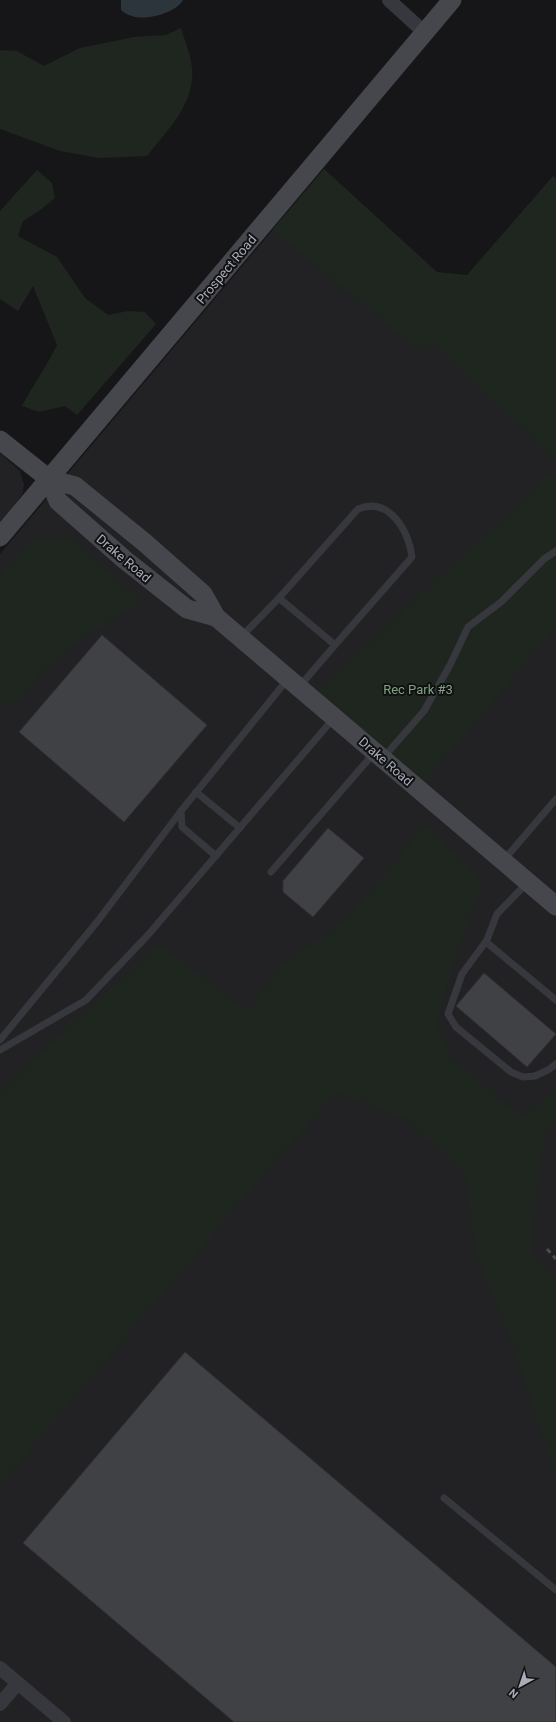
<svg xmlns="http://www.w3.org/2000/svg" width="556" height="1722" font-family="Roboto,sans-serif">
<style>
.built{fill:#222225}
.green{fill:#1e261f}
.water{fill:#2c353c}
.building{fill:#404145;stroke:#303034}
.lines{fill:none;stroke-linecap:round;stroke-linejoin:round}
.lane{stroke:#37383d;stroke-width:7}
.street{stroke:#37383d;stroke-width:14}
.secondary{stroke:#45474d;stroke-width:19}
.rail{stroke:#4a4c52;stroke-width:3;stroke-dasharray:5 4;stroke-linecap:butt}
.labels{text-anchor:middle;stroke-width:4;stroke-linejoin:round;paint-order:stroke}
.street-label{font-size:13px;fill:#a8adb8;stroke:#111113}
.park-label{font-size:13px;fill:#7fa381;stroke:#111113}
</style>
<rect width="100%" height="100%" fill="#161618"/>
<g class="built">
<polygon points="324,169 556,381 556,1722 0,1722 0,554"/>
<polygon points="0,453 20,471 24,484 23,492 12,511 0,525"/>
</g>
<g class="green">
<path d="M181,28c3,11 8,22 10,33 8,39 -22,67 -44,95l-48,2 -39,-7 -60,-22v-79l17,1 27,15 36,-18 54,-11 32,-2z"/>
<polygon points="324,169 437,272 467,275 553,176 556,178 556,464 432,342 421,353 272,230"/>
<path d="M37,170l15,13 3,15 -16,13 -16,10 -5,15 39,21 28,41 23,17 20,-4 17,1 11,12 -79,91 -12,-9 -26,6 -17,-6c11,-21 25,-40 35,-61l-24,-59 -15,25 -18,-12v-88z"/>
<polygon points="556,468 556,627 425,783 318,691"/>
<polygon points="70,537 142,601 76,644 37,676 21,701 0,703 0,575 29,541"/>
<polygon points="426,824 456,853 484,884 457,950 437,1026 449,1053 504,1103 523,1117 556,1087 556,1122 545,1134 530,1253 556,1279 556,1478 512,1344 499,1309 475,1253 466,1174 404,1118 337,1093 286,1149 0,1486 0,1092 159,943 247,1011 283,964 348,917"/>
</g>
<path class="water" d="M121,0h62c-7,13 -37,21 -51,16 -4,-1 -8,-3 -11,-6z"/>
<g class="building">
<polygon points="102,635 207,725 124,822 19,732"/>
<polygon points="328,828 364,858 313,917 283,892 283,881"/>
<polygon points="484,973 556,1034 527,1067 456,1006"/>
<polygon points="185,1352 556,1667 556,1722 234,1722 23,1543"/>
</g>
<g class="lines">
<g class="lane">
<path d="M279,598l79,-89c31,-13 51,22 54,48l-77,88"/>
<polyline points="241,637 279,598 335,645 299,687"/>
<polyline points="383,758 424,711 450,665 468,627 501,602 544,559 556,551"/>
<polyline points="196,792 240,828"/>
<polyline points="216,856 182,827 181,811 287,680"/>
<polyline points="503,861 556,799"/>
<polyline points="271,872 374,753"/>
<polyline points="527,883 497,914 486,942 556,1000"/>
<polyline points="487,940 462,974 448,1014 456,1027 511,1072 523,1077 535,1076 548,1070 556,1064"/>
<polyline points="0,1040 97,922 181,811"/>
<polyline points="0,1050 86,1000 148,935 333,719"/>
<polyline points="444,1498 556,1590"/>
</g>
<g class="street">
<polyline points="389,0 424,32"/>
<polyline points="0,1668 64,1722"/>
<polyline points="0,1704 18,1683"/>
</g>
<g class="secondary">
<polyline points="0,440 49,479 75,486 144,542 203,594 216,617 556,906"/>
<polyline points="49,479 58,501 125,560 187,609 216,617"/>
<polyline points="0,537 452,0"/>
</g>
<polyline class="rail" points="547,1249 556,1259"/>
</g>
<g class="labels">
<g class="street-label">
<text transform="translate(226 269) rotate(-50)" y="5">Prospect Road</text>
<text transform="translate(124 558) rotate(40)" y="5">Drake Road</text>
<text transform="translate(386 761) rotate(41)" y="5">Drake Road</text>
</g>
<g class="park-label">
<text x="418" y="694">Rec Park #3</text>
</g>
</g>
<g transform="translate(520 1686) rotate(220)" stroke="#111113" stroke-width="3" paint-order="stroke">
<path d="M0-3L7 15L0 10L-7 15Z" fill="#a8adb8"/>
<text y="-6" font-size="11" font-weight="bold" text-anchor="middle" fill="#a8adb8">N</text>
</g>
</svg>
